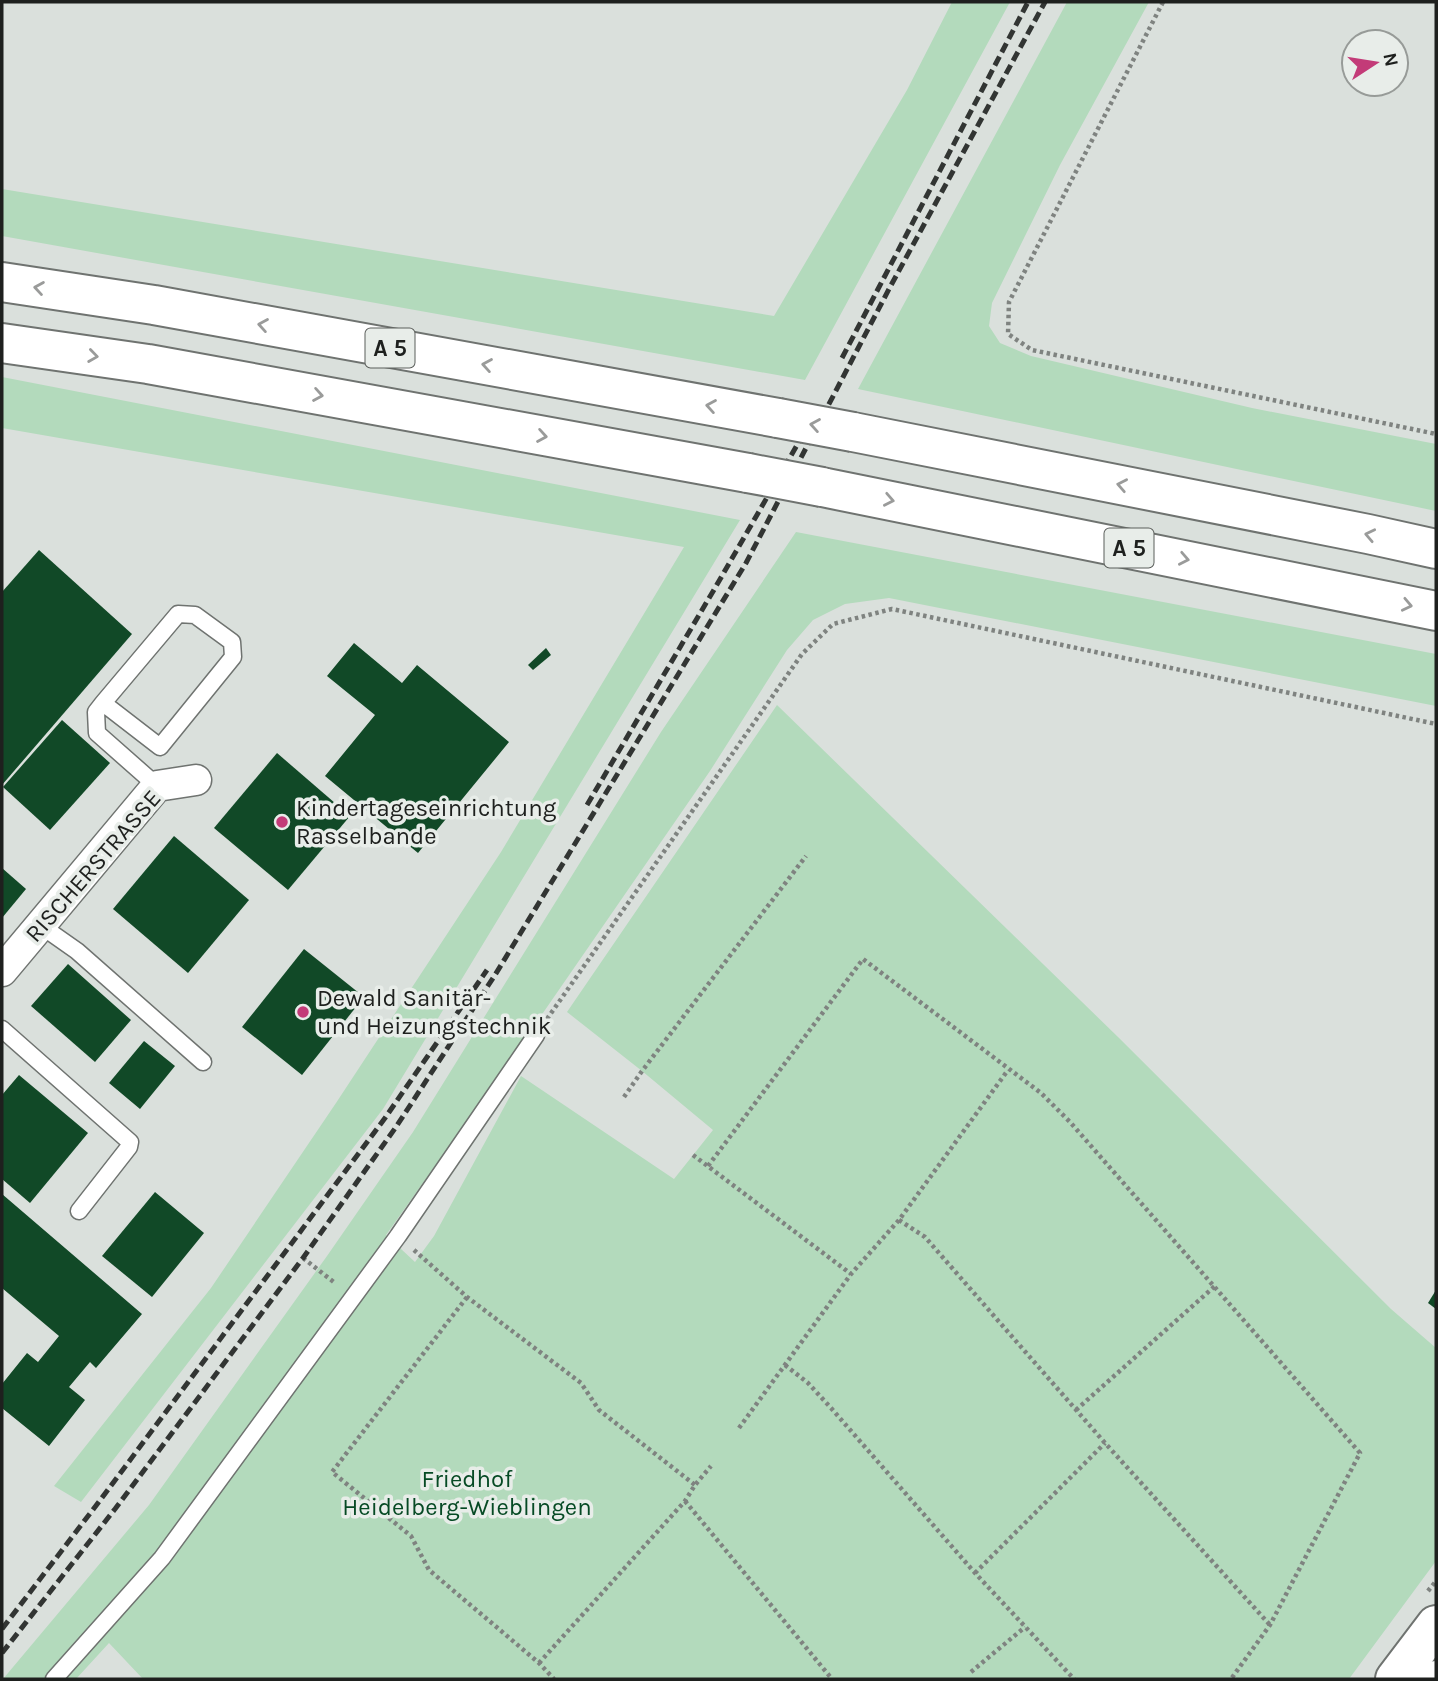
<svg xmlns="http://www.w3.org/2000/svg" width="1438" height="1681" font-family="Karla,sans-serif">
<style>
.green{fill:#b3dabc}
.building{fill:#114927}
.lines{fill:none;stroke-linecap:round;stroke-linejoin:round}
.service-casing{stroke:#6f7370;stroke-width:19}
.minor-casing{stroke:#6f7370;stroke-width:33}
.tertiary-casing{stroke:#6f7370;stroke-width:42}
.motorway-casing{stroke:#6f7370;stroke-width:42}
.path{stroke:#7f8380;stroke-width:4.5;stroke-dasharray:3.5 3.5;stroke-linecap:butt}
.service{stroke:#fff;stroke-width:16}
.minor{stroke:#fff;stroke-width:30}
.tertiary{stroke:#fff;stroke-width:38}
.motorway{stroke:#fff;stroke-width:38}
.rail{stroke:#323533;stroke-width:5;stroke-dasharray:10 5;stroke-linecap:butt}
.motorway-bridge-casing{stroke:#6f7370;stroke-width:42;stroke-linecap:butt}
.motorway-bridge{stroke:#fff;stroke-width:38}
.oneway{stroke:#9a9b9a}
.poi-dot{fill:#c33b78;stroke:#e8ede9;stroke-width:2.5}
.labels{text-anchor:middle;stroke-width:7;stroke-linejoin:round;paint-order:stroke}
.shield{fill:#e8ede9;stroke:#5b5e5b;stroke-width:2}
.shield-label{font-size:23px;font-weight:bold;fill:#1e201e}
.poi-label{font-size:24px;fill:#1e201e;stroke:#e8ede9;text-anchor:start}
.street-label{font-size:24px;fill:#1e201e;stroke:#e8ede9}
.park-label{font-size:24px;fill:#064a24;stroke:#e8ede9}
</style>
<rect width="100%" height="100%" fill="#dae0dc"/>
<g class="green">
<polygon points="952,2 1010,2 805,380 2,236 2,189 774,316 907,90"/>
<polygon points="1067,2 1149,2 1060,165 992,303 989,326 1000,343 1031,356 1252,408 1436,444 1436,511 858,389"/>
<polygon points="2,377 740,520 383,1109 81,1502 54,1486 211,1288 336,1103 501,852 684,547 2,428"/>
<polygon points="796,532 1436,654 1436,706 889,598 845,604 813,620 787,650 710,771 525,1039 386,1235 415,1262 434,1236 521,1076 674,1179 713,1130 642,1071 567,1012 777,705 1118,1037 1391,1309 1436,1348 1436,1561 1349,1679 143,1679 109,1643 76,1679 3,1679 149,1505 327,1256 413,1132 661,732"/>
</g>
<g class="building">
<polygon points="39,550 132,634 2,785 2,592"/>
<polygon points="354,643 402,683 417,665 509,742 418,853 325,776 375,715 327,676"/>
<polygon points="546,648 551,655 533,670 528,665"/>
<polygon points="62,720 110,763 50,830 3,787"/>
<polygon points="277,753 350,816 288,890 214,828"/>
<polygon points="174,836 249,900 188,973 113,909"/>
<polygon points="2,868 26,889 2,918"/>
<polygon points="304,949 364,997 302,1075 242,1027"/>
<polygon points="68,964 131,1020 95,1062 31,1006"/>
<polygon points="144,1041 175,1066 140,1109 109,1083"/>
<polygon points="19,1075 88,1133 30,1203 2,1179 2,1095"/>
<polygon points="155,1192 204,1233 152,1297 102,1256"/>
<polygon points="2,1194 142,1314 96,1368 90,1362 69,1387 85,1400 49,1446 2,1408 2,1384 27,1353 38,1362 59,1336 2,1288"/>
<polygon points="1436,1290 1436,1309 1428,1303"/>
</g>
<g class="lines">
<defs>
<g id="service">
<polyline points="103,703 160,747 233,657 232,642 195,615 178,614 103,703 96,712 97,733 157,786"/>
<polyline points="40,925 77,951 203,1062"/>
<polyline points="2,1029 130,1142 129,1147 79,1211"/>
<polyline points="54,1679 162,1558 398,1236 536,1035"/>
</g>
<g id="minor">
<polyline points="2,971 157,786 196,780"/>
<polyline points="1431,1679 1436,1676"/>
</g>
<polyline id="tertiary" points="1395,1679 1436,1625"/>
<g id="motorway">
<polyline points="2,282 154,305 778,418"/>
<polyline points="2,343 148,364 748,473"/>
<polyline points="853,432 1368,534 1436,549"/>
<polyline points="822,487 1436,611"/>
</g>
</defs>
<use href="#service" class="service-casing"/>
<use href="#minor" class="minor-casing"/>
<use href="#tertiary" class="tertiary-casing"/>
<use href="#motorway" class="motorway-casing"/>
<g class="path">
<polyline points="1163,2 1009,302 1008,334 1032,350 1436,434"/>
<polyline points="547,1019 802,654 833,624 892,609 1436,724"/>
<polyline points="624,1097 642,1071 806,856"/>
<polyline points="693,1155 851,1274"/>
<polyline points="708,1166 863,959 1041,1093 1070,1122 1360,1453 1270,1625 1231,1679"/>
<polyline points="899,1220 925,1237 1105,1443 1270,1625"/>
<polyline points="414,1250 467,1297 581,1383 599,1410 695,1485"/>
<polyline points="303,1258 335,1283"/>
<polyline points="467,1297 332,1472 411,1536 429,1570 539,1663 554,1679"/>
<polyline points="785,1365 808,1383 831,1408 975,1573 1074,1679"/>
<polyline points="1076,1410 1215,1286"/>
<polyline points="739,1428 851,1274 899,1220 1008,1070"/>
<polyline points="685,1501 832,1679"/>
<polyline points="975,1573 1105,1443"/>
<polyline points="1428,1591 1436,1581"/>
<polyline points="539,1663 685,1501 695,1485 711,1466"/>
<polyline points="971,1672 1025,1627"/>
</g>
<use href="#service" class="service"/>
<use href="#minor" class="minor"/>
<use href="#tertiary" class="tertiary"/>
<use href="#motorway" class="motorway"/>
<g class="rail">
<polyline points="842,358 1028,2"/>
<polyline points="587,805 715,588 800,440"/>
<polyline points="2,1629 101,1499 385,1118 487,970"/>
<polyline points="2,1653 115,1509 303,1258 396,1127 495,975 746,563 889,289 1045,2"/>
</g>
<defs>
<g id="motorway-bridge">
<polyline points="778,418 853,432"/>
<polyline points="748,473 822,487"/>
</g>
</defs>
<use href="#motorway-bridge" class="motorway-bridge-casing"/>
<use href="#motorway-bridge" class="motorway-bridge"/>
</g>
<defs><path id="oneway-chevron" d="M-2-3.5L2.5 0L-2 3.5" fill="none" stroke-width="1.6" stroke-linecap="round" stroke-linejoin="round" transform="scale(1.75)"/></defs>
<g class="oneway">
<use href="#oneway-chevron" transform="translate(39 288) rotate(-171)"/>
<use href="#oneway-chevron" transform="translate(263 325) rotate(-170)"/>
<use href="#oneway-chevron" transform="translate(93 356) rotate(8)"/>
<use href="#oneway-chevron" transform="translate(487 365) rotate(-170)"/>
<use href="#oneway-chevron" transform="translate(318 395) rotate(10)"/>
<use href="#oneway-chevron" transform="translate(711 406) rotate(-170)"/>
<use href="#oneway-chevron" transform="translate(815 425) rotate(-170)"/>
<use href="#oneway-chevron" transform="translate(542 436) rotate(10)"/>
<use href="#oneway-chevron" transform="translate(1122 485) rotate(-169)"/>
<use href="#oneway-chevron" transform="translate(889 500) rotate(11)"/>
<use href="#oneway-chevron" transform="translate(1370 535) rotate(-168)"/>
<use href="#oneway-chevron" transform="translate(1184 559) rotate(11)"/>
<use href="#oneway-chevron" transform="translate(1407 605) rotate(12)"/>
</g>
<g class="poi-dot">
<circle cx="282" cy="822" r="7"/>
<circle cx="303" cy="1012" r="7"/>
</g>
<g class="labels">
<g class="shield">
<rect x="365.5" y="328.5" width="49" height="39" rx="5"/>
<rect x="1104.5" y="528.5" width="49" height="39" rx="5"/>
</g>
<g class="shield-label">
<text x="390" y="356">A 5</text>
<text x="1129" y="556">A 5</text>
</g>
<g class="poi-label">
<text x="296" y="816">Kindertageseinrichtung<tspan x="296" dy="28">Rasselbande</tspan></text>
<text x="317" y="1006">Dewald Sanitär-<tspan x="317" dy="28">und Heizungstechnik</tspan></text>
</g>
<g class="street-label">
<text transform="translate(93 866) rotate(-49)" y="8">RISCHERSTRASSE</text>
</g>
<g class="park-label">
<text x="467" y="1487">Friedhof<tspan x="467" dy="28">Heidelberg-Wieblingen</tspan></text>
</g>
</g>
<rect width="1438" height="1681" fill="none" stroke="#1e201e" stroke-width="7"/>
<g transform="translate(1375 63) rotate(78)"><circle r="33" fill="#e8ede9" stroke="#979b98" stroke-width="2"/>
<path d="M0-5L12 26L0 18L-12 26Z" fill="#c33b78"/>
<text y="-10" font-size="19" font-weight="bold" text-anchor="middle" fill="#1e201e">N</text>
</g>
</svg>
